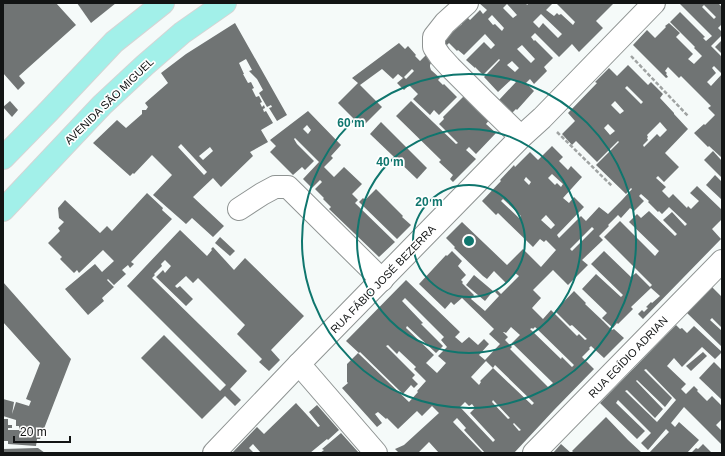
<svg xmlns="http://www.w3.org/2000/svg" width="725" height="456" font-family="Helvetica,sans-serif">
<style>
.building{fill:#707474;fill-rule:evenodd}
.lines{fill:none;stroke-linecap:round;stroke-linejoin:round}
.minor-casing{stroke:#8f9493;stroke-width:24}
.major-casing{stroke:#d4d5d5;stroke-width:24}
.path{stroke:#9fa3a2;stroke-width:2.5;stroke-dasharray:4 2;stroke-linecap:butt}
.minor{stroke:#fff;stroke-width:22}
.major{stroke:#a2f0e9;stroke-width:22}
.ring{fill:none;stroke:#0f766e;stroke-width:2}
.labels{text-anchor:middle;stroke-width:3.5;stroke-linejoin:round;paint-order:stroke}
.street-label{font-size:11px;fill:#121414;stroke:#fff}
.centre{fill:#0f766e;stroke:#fff;stroke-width:2}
.ring-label{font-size:12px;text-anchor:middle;font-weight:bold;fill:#0f766e;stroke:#fff;stroke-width:3.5;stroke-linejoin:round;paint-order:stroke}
</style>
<rect width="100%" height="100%" fill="#f5faf9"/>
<g class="building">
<polygon points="4,3 56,3 76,25 19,76 25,83 18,90 3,73"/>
<polygon points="77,3 116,3 91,23"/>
<path d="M479,3h47l1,2 2,-2h24l-7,7 8,6 3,-3 2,2 2,-1 12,11 2,-3 -19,-19h58l-18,18 7,7 -24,24 -7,-8 -13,13 -24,-24 -4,4 3,4 1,-1 18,18 -9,9 3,4 -13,13 -4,-5 -4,4 8,8 -17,19 -1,-1 -4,4 -13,-13 17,-18 -4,-3 -14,13 -14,-15 16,-17 -1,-1 -16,16 -8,-8v1l-9,-8 18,-18 7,7 4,-4 -10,-11 -21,21 -6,-5 -1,1 -8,-8 -4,4 -1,-8 18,-15 -1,-2 6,-5 3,3 10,-10 3,4 4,-4zM507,4l10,11 -4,3 -10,-10zM541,14l21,20 -4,4 -15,-15 -4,5 -6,-6zM492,15l12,13 -2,3 -7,-7 -2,1 -5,-6zM522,45l13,14 -4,4 -14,-14zM512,61l7,7 -4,4 -8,-7z"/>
<path d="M679,3h39l4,4v17l-4,4 4,4v3l-11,11 11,11v101l-13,-12 -1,1 -14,-14 10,-9 1,1 10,-10 -7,-7 3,-2 -30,-30 -2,2 -11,-11 -3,4 2,2 -1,1 2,3 -2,1 -33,-33 14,-15 8,8 11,-11 -1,-1 4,-3 11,10 -4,4 17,17 -5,5 6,5 8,-8 -8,-8 1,-1 -25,-25 10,-10 25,25 -2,1 3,3 6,-5zM704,5l12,12 -2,2 -12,-12zM714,66l8,8 -11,12 -4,-4 9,-9 -4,-5z"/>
<path d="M235,23l52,92 -10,6 -8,-13 3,-1 -1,-2 -4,2 -8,-14 4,-3 -6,-11 -8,-8 3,-1 -6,-11 -7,4 5,11h-1l5,9 3,-1 3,6 -2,1 4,8 3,-1 3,6 -2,1 2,4 2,-2 1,3 -2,1 1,3 2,-1 7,12 -12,7 7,12 -18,10 3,4 -32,31 -8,-9 -20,19 31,29 -11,11 -21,-19 -6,6 -33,-29 19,-20 -20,-20 -18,19 -1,-1 -3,3 -37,-33 24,-23 9,8 16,-14v-4h4l2,-3 -3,-4 23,-20 -7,-10 25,-19zM181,144l26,28 -3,3 -26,-28zM210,147l3,4 -10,9 -4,-4z"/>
<polygon points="722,40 722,54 715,47"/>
<path d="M399,43l6,6 3,-3 8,9 -1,1 5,5 6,-6 6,6 -2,4v2l1,3 9,8 -2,2 5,5 1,-1 13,13 -18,18 -5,-5 -4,5 -17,-16 5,-5 -9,-9 -5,5 -7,-7 6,-5 -5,-4 -5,5 -11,-10 -22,16 22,22 -20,20 -24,-24 20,-20 -6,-5zM412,69l2,2 -8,8 -2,-2z"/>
<path d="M628,65l20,20 3,-3 12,12 -3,4 14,15v1l14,15 -23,24 14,14 -15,15 -6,-6 -2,2 10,9 -4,4 7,7 4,-4 14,14 1,-2 3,3 8,-8 -9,-8 7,-7 25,24v9l-10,10 9,10 -78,80 -5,-5 4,-4 2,2 4,-4 -2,-1 5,-5 1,1 8,-7 -9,-8 -20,19 2,2 -15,15 -1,-1 -4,5 -11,-10 5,-5 -25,-24 14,-15 25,23 2,-2 -32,-31 13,-13 27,26 5,-4 14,14 2,-2 -48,-48 16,-16 35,35 4,-5 -30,-29 8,-8 4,4 8,-7 26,25 2,-2 -14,-14 9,-8 13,14 2,-2 -18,-17 -7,7 -3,-3 -1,1 -10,-10 1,-1 -8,-7 -2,2 5,5 -10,10 -4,-3 -9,10 -3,-3 -10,10 1,1 -10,10 4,4 -21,20 6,5 -20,20 -15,-15 -20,20 8,8 -9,10 11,11 8,-9 26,26 2,-2 6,6 2,-1 -15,-14 -2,1 -15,-15 19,-20 12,12 -1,1 18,17 9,9 2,-1 10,9 -20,20 -13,-12 -2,2 1,1 -8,8 12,12 -40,41 -40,43h-29l-21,-23 2,-2 -9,-10 -4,4 30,31h-44l-10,-11 -11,11h-19l-4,-4 9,-4 35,-32 -7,-7 -10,10 -5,-5 -19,18 -11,-11 -1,1 -8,-7 -3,2 7,9 -5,4 -35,-39 6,-5 -1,-1v-18l11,-11 51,49 9,-10 -1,-1 9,-10 -12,-12 2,-2 -17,-16 -2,3 -9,-9 -2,1 29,29 -3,3 6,6 -4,4 -3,-3 -8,9 -43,-42 -1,1 -13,-12 60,-61 54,52 -5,5 7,6 7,-6 9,8 6,-6 5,5 -10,11 6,5 15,-16 -11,-10 5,-5 -32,-31 -8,7 -3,-3 -6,7 -26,-25 27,-29 1,1 5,-5 10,10 -4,5 8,9 -5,5 2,2 -1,1 12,12 -3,4 14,12 14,-15 -4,-4 2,-2 4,4 18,-18 -4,-3 -9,10 -12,-12 -7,8 -4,-3 -29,-28 1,-1 -9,-9 16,-16 45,43 16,-16 18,18 15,-17 -10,-10 -2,2 -4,-3 -7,8 -35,-34 -2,2 -14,-14 19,-20 -1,-1 14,-15 1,2 15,-15 8,8 14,-14 11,11 -4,4 9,9 3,-4 11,11 -19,21 6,5 5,-6 10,10 -27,28 2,3 22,-22 5,5 13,-14 9,7 14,-14 10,-11 -1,-1 -5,6 -30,-29 23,-23 -1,-1 -21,21 -21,-21 -4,4 -10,-11 13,-13 -7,-8 29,-30 -2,-1 14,-14 8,8zM627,86l16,16 -2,2 -16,-16zM615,101l9,10 -4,3 -9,-9zM660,122l7,8 -7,7 -3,-3 -13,13 -1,-2 5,-5 -1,-2 1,-1 -1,-2zM608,124l7,7 -5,4 -6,-7zM552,174l11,10 -2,3 -4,-4 -2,2 -7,-7zM526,177l5,5 -2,3 -5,-5zM503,199l18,17 -2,2 -18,-17zM546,215l9,10 -4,4 -10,-9zM592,227l2,2 -22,22 -2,-2zM405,298l39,39 -3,3 6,7 -9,9 8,7 -9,10 -11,-10 8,-8 -28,-27 1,-2 29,27 7,-7 -22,-22 2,-1 -21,-22zM511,327l9,8 -8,8 41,40 -5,4 -38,-38 2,-2 -7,-7 3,-3 -5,-5h1l2,1zM535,327l39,38 -2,2 -10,-10 -1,2 -31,-30 2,-1 1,1zM486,361l7,7 2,-3 39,38 -2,2 -39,-37 -13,13 1,1 -2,3 -8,-8zM493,400l17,18 -2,1 -16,-17zM465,402l4,4 3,-2 3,4 -5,5 25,27 -2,2 -33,-35zM514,423l7,7 -2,1 -6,-7z"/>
<polygon points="466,94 490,119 486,124 496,133 476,154 469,147 466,150 476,159 453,182 450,179 453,175 439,162 441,160 396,116 411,101 456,144 458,143 439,124 444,119 443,117"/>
<polygon points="10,101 18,110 12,117 3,107"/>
<path d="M308,111l33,34 -10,11 2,2 -9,9 10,10 10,-10 18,17 -10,10 6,6 -3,3 40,39 -16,15 -50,-48 2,-2 -8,-8 1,-1 -9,-9 7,-7 -2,-2 -8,8 -9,-9 16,-17 -24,-24 -1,1 3,5 17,17 -9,9 -3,-3 -9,8 -23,-23 6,-6 -6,-6zM307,125l4,5 -3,4 -5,-5z"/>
<polygon points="381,122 427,168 417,179 370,134"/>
<polygon points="713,151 722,161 722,178 704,160"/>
<polygon points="715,175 722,182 722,200 706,185"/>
<polygon points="376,189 403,216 402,217 411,225 397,239 359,202 363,198 365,200"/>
<polygon points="147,193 163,208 162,210 172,219 131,262 134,264 130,268 128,265 122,270 126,274 114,285 108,279 107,280 114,287 102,298 104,301 88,315 65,289 95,264 102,272 114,261 103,250 79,273 77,270 74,273 60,259 62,257 48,243 60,231 58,228 64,222 59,218 58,208 65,200 100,233 107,226 112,231"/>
<polygon points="180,230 207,256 212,250 211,249 213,247 234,270 245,258 304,316 271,350 280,360 269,371 259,362 262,359 237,334 245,325 198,278 193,283 186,276 175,286 177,288 180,286 193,299 186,306 156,277 163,270 165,273 171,266 165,260 161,264 162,266 154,274 155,275 152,278 247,371 230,389 241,400 235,406 225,396 202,419 141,358 164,335 220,391 226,385 127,286"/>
<polygon points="220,237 235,251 230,256 215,243"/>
<polygon points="474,275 493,291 485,301 466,285"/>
<polygon points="3,282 71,359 40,439 37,439 36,446 8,444 8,441 3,441 3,419 8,419 8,425 12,425 12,428 8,428 8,430 19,430 19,426 16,426 16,420 3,416 3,399 14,402 12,414 16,402 29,406 31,401 26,399 40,363 3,322"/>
<polygon points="712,287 722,297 722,328 712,318 710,320 722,331 722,347 687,313"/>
<path d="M676,325l4,4 2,-1 5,5 7,-7 28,26 -7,7 -13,-12 -20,20 -8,-9 -7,8 19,18 -5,5 5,5 8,-8 4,4 -1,1 10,10 5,-5 10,10v13l-6,6 6,6v14l-38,-38 -13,16 4,4 4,-5 20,18 -12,13h-38l20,-21 -3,-3 -18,21 -7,-7 10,-10 -33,-33 -2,3 29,28 -8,8 -37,-36zM646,369l30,31 -19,22 -32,-31 2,-1 28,28 8,-9 -27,-28 1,-1 28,27 7,-9 -28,-28z"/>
<polygon points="703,352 707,356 691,371 686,366"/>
<polygon points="714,362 722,370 722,400 699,378"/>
<polygon points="296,403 318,427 320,426 309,412 317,405 339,430 328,440 327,439 310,453 261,453 253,444 249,448 254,453 232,453 257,427 264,434"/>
<polygon points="606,417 628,440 642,453 574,453 572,451"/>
<polygon points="341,433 359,453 320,453 324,450 322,449"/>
<polygon points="561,444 571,453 553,453"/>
<polygon points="703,444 712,453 691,453 696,448 698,449"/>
<polygon points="37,448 38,448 45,453 3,453 3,449"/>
</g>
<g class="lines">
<defs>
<g id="minor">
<polyline points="467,3 445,23 434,37 434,47 440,56 450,67 484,101 521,137"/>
<polyline points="239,209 262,194 275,187 288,187 382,280"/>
<polyline points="299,364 376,453"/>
<polyline points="214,453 299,364 521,137 542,118 654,3"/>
<polyline points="534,453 722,261"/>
</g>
<g id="major">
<polyline points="3,158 49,111 114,42 163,3"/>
<polyline points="3,210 102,105 145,65 182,33 225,3"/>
</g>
</defs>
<use href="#minor" class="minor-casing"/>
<use href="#major" class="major-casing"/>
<g class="path">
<polyline points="631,56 688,116"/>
<polyline points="557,132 612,186"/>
</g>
<use href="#minor" class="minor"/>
<use href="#major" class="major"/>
</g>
<g class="ring">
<circle cx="469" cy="241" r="56"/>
<circle cx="469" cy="241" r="112"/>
<circle cx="469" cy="241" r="167"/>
</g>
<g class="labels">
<g class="street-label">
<text transform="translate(109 101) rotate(-44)" y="4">AVENIDA SÃO MIGUEL</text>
<text transform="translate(383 279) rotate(-46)" y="4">RUA FÁBIO JOSÉ BEZERRA</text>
<text transform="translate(628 357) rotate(-46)" y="4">RUA EGÍDIO ADRIAN</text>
</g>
</g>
<circle cx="469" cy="241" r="6" class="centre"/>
<g class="ring-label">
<text x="351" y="127">60 m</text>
<text x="390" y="166">40 m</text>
<text x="429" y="206">20 m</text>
</g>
<rect width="725" height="456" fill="none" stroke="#121414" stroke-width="8"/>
<path d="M14 436v6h56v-6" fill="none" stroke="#121414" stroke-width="2"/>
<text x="20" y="436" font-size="12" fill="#121414" stroke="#ffffff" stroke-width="3" paint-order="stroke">20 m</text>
</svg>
